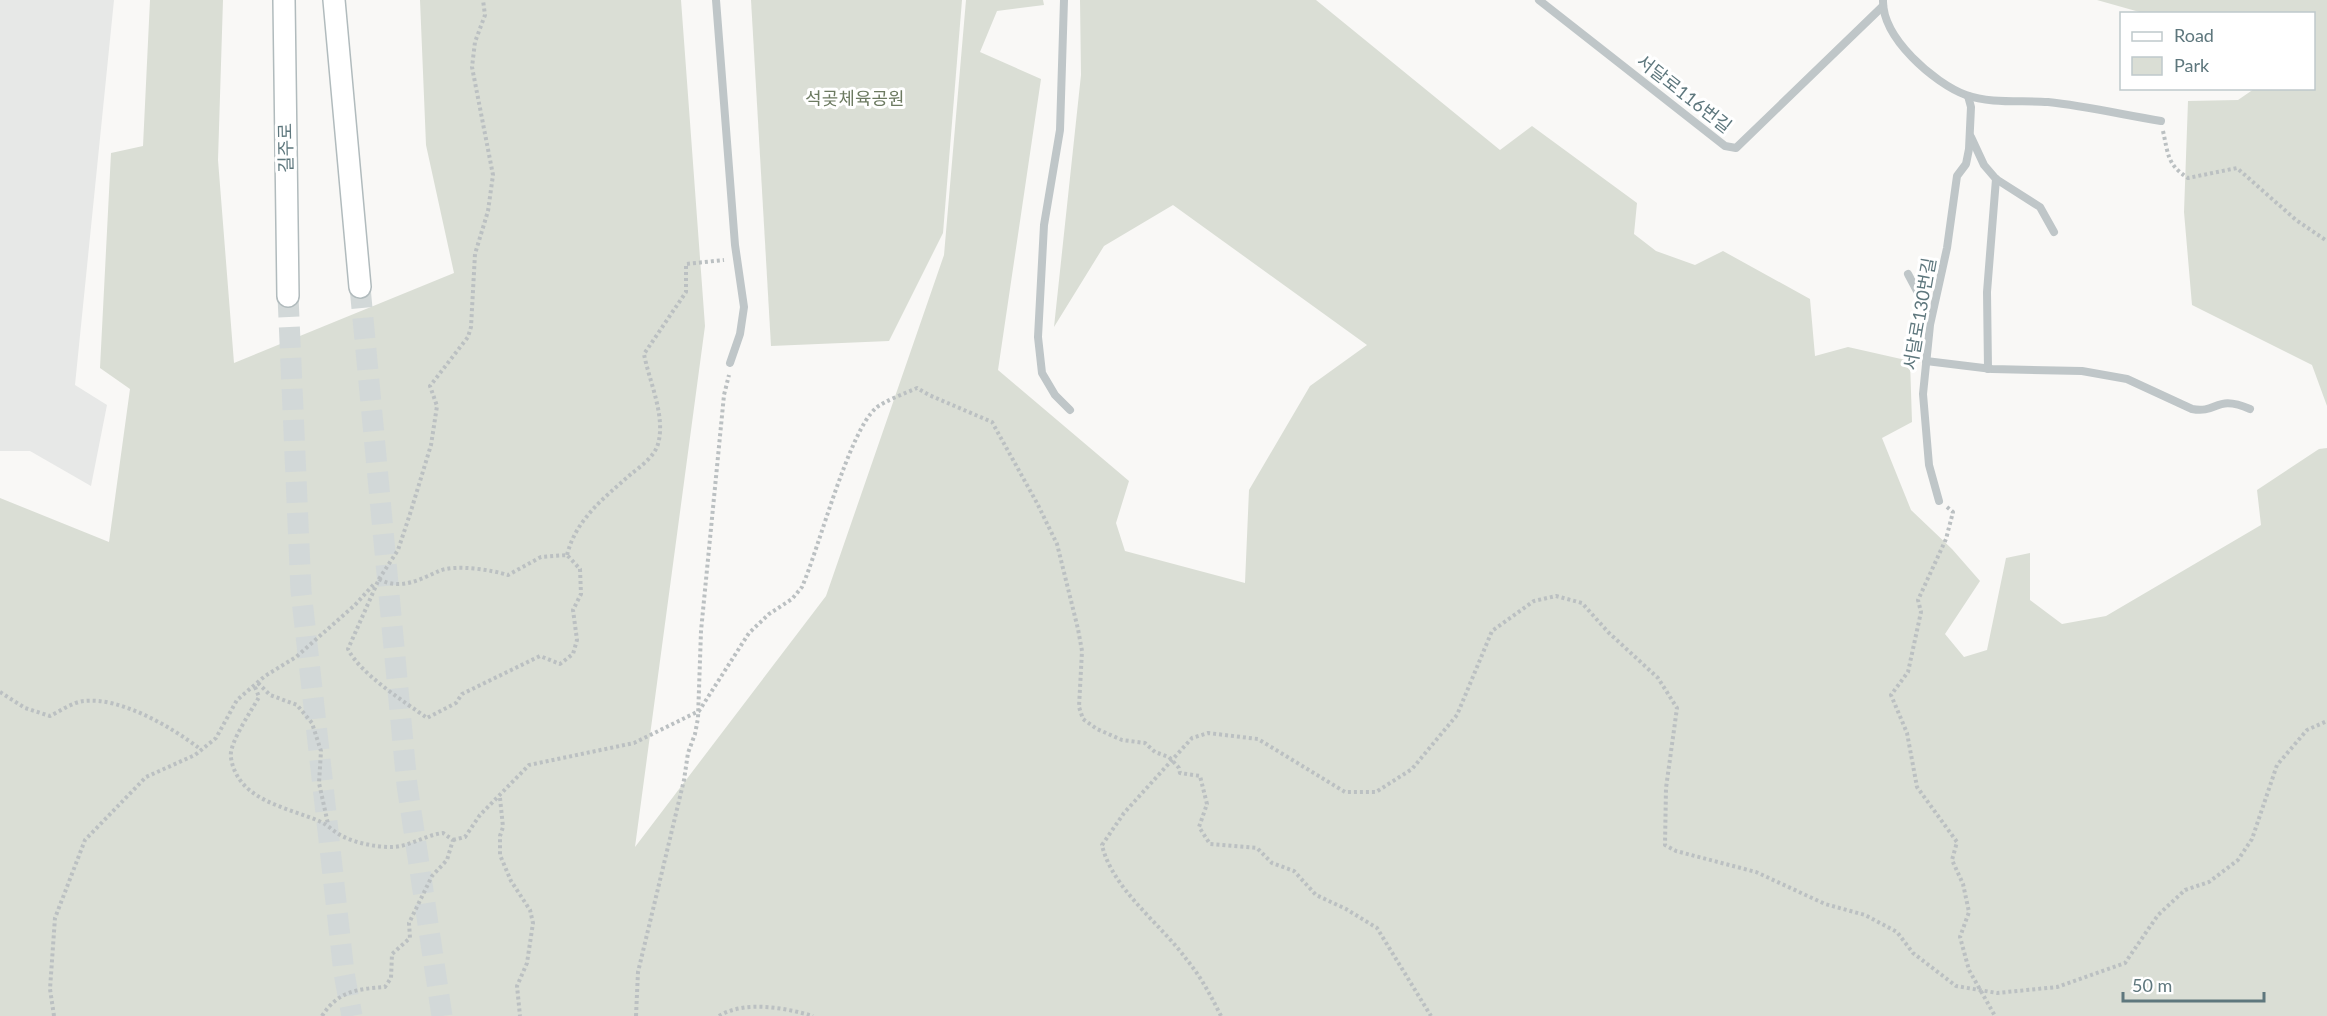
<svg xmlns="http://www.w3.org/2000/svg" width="2327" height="1016" font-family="Lato,'Noto Sans KR',sans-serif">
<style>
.built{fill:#e7e8e7}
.green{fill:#daded5}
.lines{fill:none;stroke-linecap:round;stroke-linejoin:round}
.secondary-tunnel{stroke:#d2d8d8;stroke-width:21;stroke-dasharray:21 10;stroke-linecap:butt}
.secondary-casing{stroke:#b1bbbd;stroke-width:24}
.path{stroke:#bbc0c2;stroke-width:4;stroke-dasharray:3 3;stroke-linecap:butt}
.lane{stroke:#bfc6c8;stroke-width:8}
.secondary{stroke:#fff;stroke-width:21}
.labels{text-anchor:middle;stroke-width:6;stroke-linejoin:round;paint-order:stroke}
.street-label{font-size:18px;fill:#5e777d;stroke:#fff}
.park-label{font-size:18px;fill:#6c7a61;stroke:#fff}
</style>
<rect width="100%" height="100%" fill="#f9f8f6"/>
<polygon class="built" points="0,0 114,0 75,385 107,405 91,486 30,451 0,451"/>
<g class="green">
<polygon points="150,0 223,0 218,160 234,363 454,273 426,145 420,0 681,0 705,326 635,847 826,596 944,255 966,0 1043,0 1044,5 997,11 980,52 1041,79 998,370 1129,481 1116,523 1125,551 1245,583 1249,490 1310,386 1367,345 1173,205 1104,246 1054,327 1081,75 1080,0 1316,0 1500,150 1532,126 1637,203 1634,234 1656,251 1695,265 1723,251 1810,299 1815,356 1848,347 1910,361 1912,422 1882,438 1911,510 1952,549 1980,581 1945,634 1964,657 1987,650 2006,558 2030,553 2030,600 2062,624 2106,616 2261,525 2257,490 2319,449 2327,448 2327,1016 0,1016 0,498 109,542 130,389 100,368 111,153 143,146"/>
<polygon points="751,0 962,0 943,233 889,341 771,346"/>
<polygon points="2097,0 2327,0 2327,406 2312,365 2192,305 2184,212 2188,101 2238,100 2254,89 2314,88 2314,14 2143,13"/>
</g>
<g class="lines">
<g class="secondary-tunnel">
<polyline points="360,287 407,785 442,1016"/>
<polyline points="288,296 301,591 344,973 352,1016"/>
</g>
<defs>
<g id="secondary">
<polyline points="284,0 288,296"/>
<polyline points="334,0 360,287"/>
</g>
</defs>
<use href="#secondary" class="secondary-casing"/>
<g class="path">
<path d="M2163,131c5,22 4,34 25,47l49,-10 59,52 31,21"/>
<polyline points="1947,507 1953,512 1946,539 1918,600 1921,612 1908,672 1891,695 1907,733 1917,787 1957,842 1952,860 1963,884 1969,912 1960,937 1969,970 1995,1016"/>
<path d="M567,555c9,-36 37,-57 64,-81 9,-7 24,-18 27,-30 8,-28 -9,-63 -14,-90l42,-62v-28l38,-4"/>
<path d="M379,579c21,12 42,0 60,-8 17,-7 53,-1 69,4l33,-18 26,-2 13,14 1,25 -8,16 4,30 -4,14 -13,10 -20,-8 -78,38 -6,9 -29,15c-22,-16 -67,-44 -79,-69l31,-70 19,-29 12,-36 21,-69 6,-39 -7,-20 38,-49 3,-10 4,-73 13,-43 5,-36 -21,-108 3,-25 10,-27 -2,-15"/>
<polyline points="258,683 270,695 297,705 312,723 321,751 319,783 328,824"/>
<path d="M255,687l4,10c-7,13 -31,47 -28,61 7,43 56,49 88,63 9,4 15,11 23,15 14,7 33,11 49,11 18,0 34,-12 52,-14l10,7"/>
<path d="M0,692l25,16 25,8c10,-5 23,-14 34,-15 37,-4 87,26 115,47"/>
<polyline points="500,798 503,827 500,836 500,855 511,881 530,910 533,923 527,963 517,986 520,1016"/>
<path d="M453,840l12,-3 15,-22 49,-50 105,-22 65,-32 50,-78 20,-19 23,-15 10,-12c17,-39 47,-156 74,-179 8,-7 30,-15 41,-20l12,7 63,27 45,81 20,41 21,85 4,22 -3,56 4,12 14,10 25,11 23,3 10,9 14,5 10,11 1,5 20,3 7,28 -8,23 11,17 47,4 15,15 22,8 22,24 30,14 31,19 54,88"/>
<polyline points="54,1016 50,989 55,918 85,840 146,777 195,755 216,738 237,700 265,676 296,657 355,605 374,584"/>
<path d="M322,1016c16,-25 35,-27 63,-29l6,-9 1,-24 18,-16 -1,-15 23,-47 15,-16 6,-20"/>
<polyline points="636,1016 638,972 684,780 688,753 695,734 698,718 701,631 724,395 729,375"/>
<path d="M719,1016c26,-16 67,-8 94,0"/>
<path d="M1221,1016c-10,-20 -20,-39 -34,-56 -26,-36 -75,-71 -85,-115l22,-32 68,-75 16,-5 50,6 87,53h31l36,-23 45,-54 35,-84 42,-30 22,-5 26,7 26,29 50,46 19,30 -11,80 -1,57 11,6 80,21 69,32 40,11 32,17 16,21 43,33 41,7 60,-6 68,-24 33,-48 27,-25 24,-8 29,-22 14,-21 25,-74 30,-35 20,-9"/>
</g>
<g class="lane">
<polyline points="716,0 735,245 744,307 740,334 730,363"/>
<polyline points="1064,0 1060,130 1044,225 1038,337 1042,373 1055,395 1070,410"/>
<polyline points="1539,0 1725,146 1736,148 1883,6"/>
<path d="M1883,0c-1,38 51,83 83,95 25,9 56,5 82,7 38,4 76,13 113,19"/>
<polyline points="1971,137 1984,165 1996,179 2040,207 2054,232"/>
<polyline points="1908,274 1925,306 1929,322"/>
<path d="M1926,361l66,8 90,2 45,8 65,30c26,5 23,-15 58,0"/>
<polyline points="1988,369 1987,292 1996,179"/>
<polyline points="1939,501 1929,465 1923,394 1930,325 1947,248 1957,176 1966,164 1969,149 1971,107 1968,96"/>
</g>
<use href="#secondary" class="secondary"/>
</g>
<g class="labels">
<g class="street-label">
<text transform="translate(1684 94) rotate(38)" y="6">서달로116번길</text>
<text transform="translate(286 148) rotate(-91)" y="6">길주로</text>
<text transform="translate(1920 314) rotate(-80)" y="6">서달로130번길</text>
</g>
<g class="park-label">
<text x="855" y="105">석곶체육공원</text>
</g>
</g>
<rect x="2120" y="12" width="195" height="78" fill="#ffffff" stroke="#bfc9cb" stroke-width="1.5"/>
<rect x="2132" y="32" width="30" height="9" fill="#ffffff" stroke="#bfc9cb" stroke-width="1.5"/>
<text x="2174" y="42" font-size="18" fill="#5e777d">Road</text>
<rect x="2132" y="57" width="30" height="18" fill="#daded5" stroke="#bfc9cb" stroke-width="1.5"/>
<text x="2174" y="72" font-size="18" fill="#5e777d">Park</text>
<path d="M2123 992v9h141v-9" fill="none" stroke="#5e777d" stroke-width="3"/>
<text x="2132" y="992" font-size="18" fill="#5e777d" stroke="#ffffff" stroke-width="4.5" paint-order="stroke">50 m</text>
</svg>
